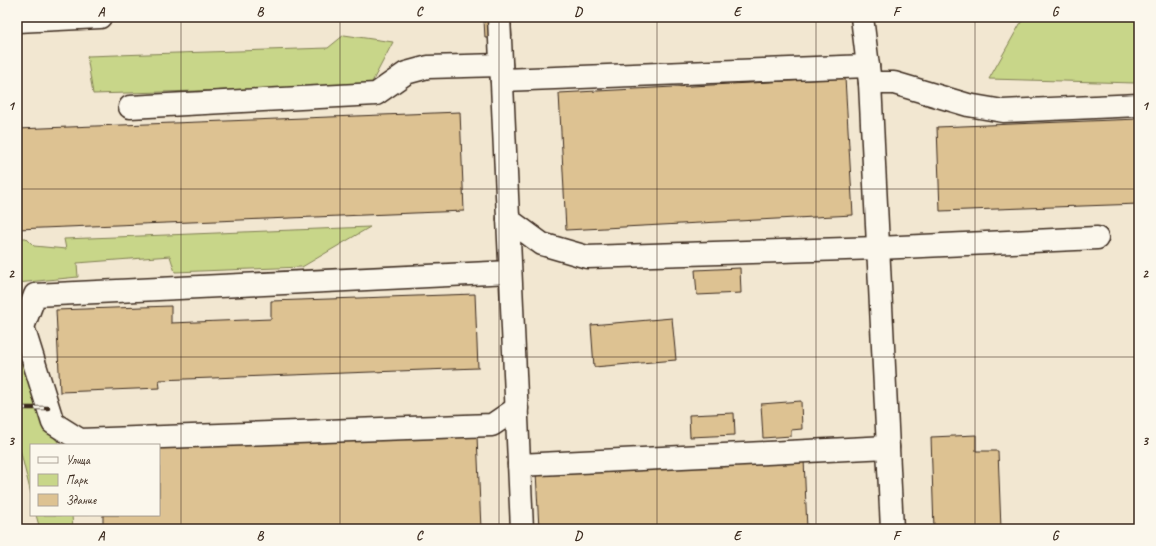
<svg xmlns="http://www.w3.org/2000/svg" width="1156" height="546" font-family="Caveat,sans-serif">
<style>
.built{fill:#f2e7d1;fill-rule:evenodd}
.green{fill:#c8d689;stroke:#828054}
.building{fill:#ddc292;stroke:#3b2a1e}
.lines{fill:none;stroke-linecap:round;stroke-linejoin:round}
.minor-casing{stroke:#3b2a1e;stroke-width:25}
.minor{stroke:#fbf7ec;stroke-width:22}
.rail-casing{stroke:#3b2a1e;stroke-width:4.5}
.rail{stroke:#fbf7ec;stroke-width:3;stroke-dasharray:9;stroke-linecap:butt}
.grid{fill:none;stroke:#3b2a1e;stroke-width:1;stroke-opacity:0.55}
.neatline{fill:none;stroke:#3b2a1e;stroke-width:1.5}
.grid-label{font-size:13px;text-anchor:middle;font-weight:bold;fill:#3b2a1e}
</style>
<rect width="100%" height="100%" fill="#fbf7ec"/>
<filter id="ink" filterUnits="userSpaceOnUse"><feTurbulence type="fractalNoise" baseFrequency=".025" numOctaves="2"/><feDisplacementMap in="SourceGraphic" scale="8" xChannelSelector="R" yChannelSelector="G"/><feConvolveMatrix kernelMatrix="1 2 1 2 8 2 1 2 1" color-interpolation-filters="sRGB"/></filter>
<g filter="url(#ink)">
<path class="built" d="M17,17h1122v512h-1116l-6,-31zM31,445h128v70h-128z"/>
<g class="green">
<polygon points="1024,17 1139,17 1139,72 1135,83 989,79"/>
<polygon points="344,35 393,42 370,86 93,94 87,56 328,48"/>
<polygon points="370,227 302,267 175,272 170,256 77,263 78,277 17,283 17,238 26,238 34,246 66,249 64,239"/>
<polygon points="17,343 49,430 60,445 31,445 31,494 17,437"/>
<polygon points="36,515 72,515 73,529 40,529"/>
</g>
<g class="building">
<polygon points="511,19 512,37 485,38 484,20"/>
<polygon points="845,78 853,215 566,230 559,93"/>
<polygon points="460,112 464,211 17,229 17,129"/>
<polygon points="1139,119 1139,204 940,211 937,127"/>
<polygon points="740,268 741,293 697,295 695,270"/>
<polygon points="475,294 478,368 159,380 160,388 60,392 56,310 171,306 171,323 271,319 271,301"/>
<polygon points="672,318 676,360 594,367 591,325"/>
<polygon points="801,401 802,429 791,430 791,436 763,438 761,404"/>
<polygon points="734,413 735,435 690,437 689,415"/>
<polygon points="976,435 976,451 998,451 1001,529 934,529 931,437"/>
<polygon points="477,436 481,529 103,529 103,515 159,515 159,447"/>
<polygon points="804,459 807,529 539,529 536,472"/>
</g>
<g class="lines">
<defs>
<g id="minor">
<polyline points="499,17 522,529"/>
<polyline points="862,17 870,83 892,529"/>
<polyline points="17,21 100,17"/>
<polyline points="502,80 868,66"/>
<polyline points="870,83 894,83 968,105 1003,111 1139,105"/>
<polyline points="130,107 376,94 406,73 428,67 501,65"/>
<polyline points="508,219 542,244 587,257 878,248 1097,238"/>
<polyline points="510,272 35,295 23,327 53,423 80,440 492,425 517,408"/>
<polyline points="519,465 888,447"/>
</g>
</defs>
<use href="#minor" class="minor-casing"/>
<use href="#minor" class="minor"/>
<defs>
<polyline id="rail" points="17,408 48,408"/>
</defs>
<use href="#rail" class="rail-casing"/>
<use href="#rail" class="rail"/>
</g>
</g>
<path class="grid" d="M181,17v512M340,17v512M499,17v512M657,17v512M816,17v512M975,17v512M17,189h1122M17,357h1122"/>
<rect width="1156" height="546" fill="none" stroke="#fbf7ec" stroke-width="44"/>
<rect x="30" y="444" width="130" height="72" fill="#fbf7ec" stroke="#aea59a"/>
<rect x="38" y="457" width="20" height="6" fill="#fbf7ec" stroke="#aea59a"/>
<text x="66" y="464" font-size="12" fill="#3b2a1e">Улица</text>
<rect x="38" y="474" width="20" height="12" fill="#c8d689" stroke="#aea59a"/>
<text x="66" y="484" font-size="12" fill="#3b2a1e">Парк</text>
<rect x="38" y="494" width="20" height="12" fill="#ddc292" stroke="#aea59a"/>
<text x="66" y="504" font-size="12" fill="#3b2a1e">Здание</text>
<rect x="22" y="22" width="1112" height="502" class="neatline"/>
<g class="grid-label">
<text x="101" y="16">A</text>
<text x="260" y="16">B</text>
<text x="419" y="16">C</text>
<text x="578" y="16">D</text>
<text x="737" y="16">E</text>
<text x="896" y="16">F</text>
<text x="1055" y="16">G</text>
<text x="11" y="110">1</text>
<text x="1145" y="110">1</text>
<text x="11" y="278">2</text>
<text x="1145" y="278">2</text>
<text x="11" y="445">3</text>
<text x="1145" y="445">3</text>
<text x="101" y="540">A</text>
<text x="260" y="540">B</text>
<text x="419" y="540">C</text>
<text x="578" y="540">D</text>
<text x="737" y="540">E</text>
<text x="896" y="540">F</text>
<text x="1055" y="540">G</text>
</g>
</svg>
